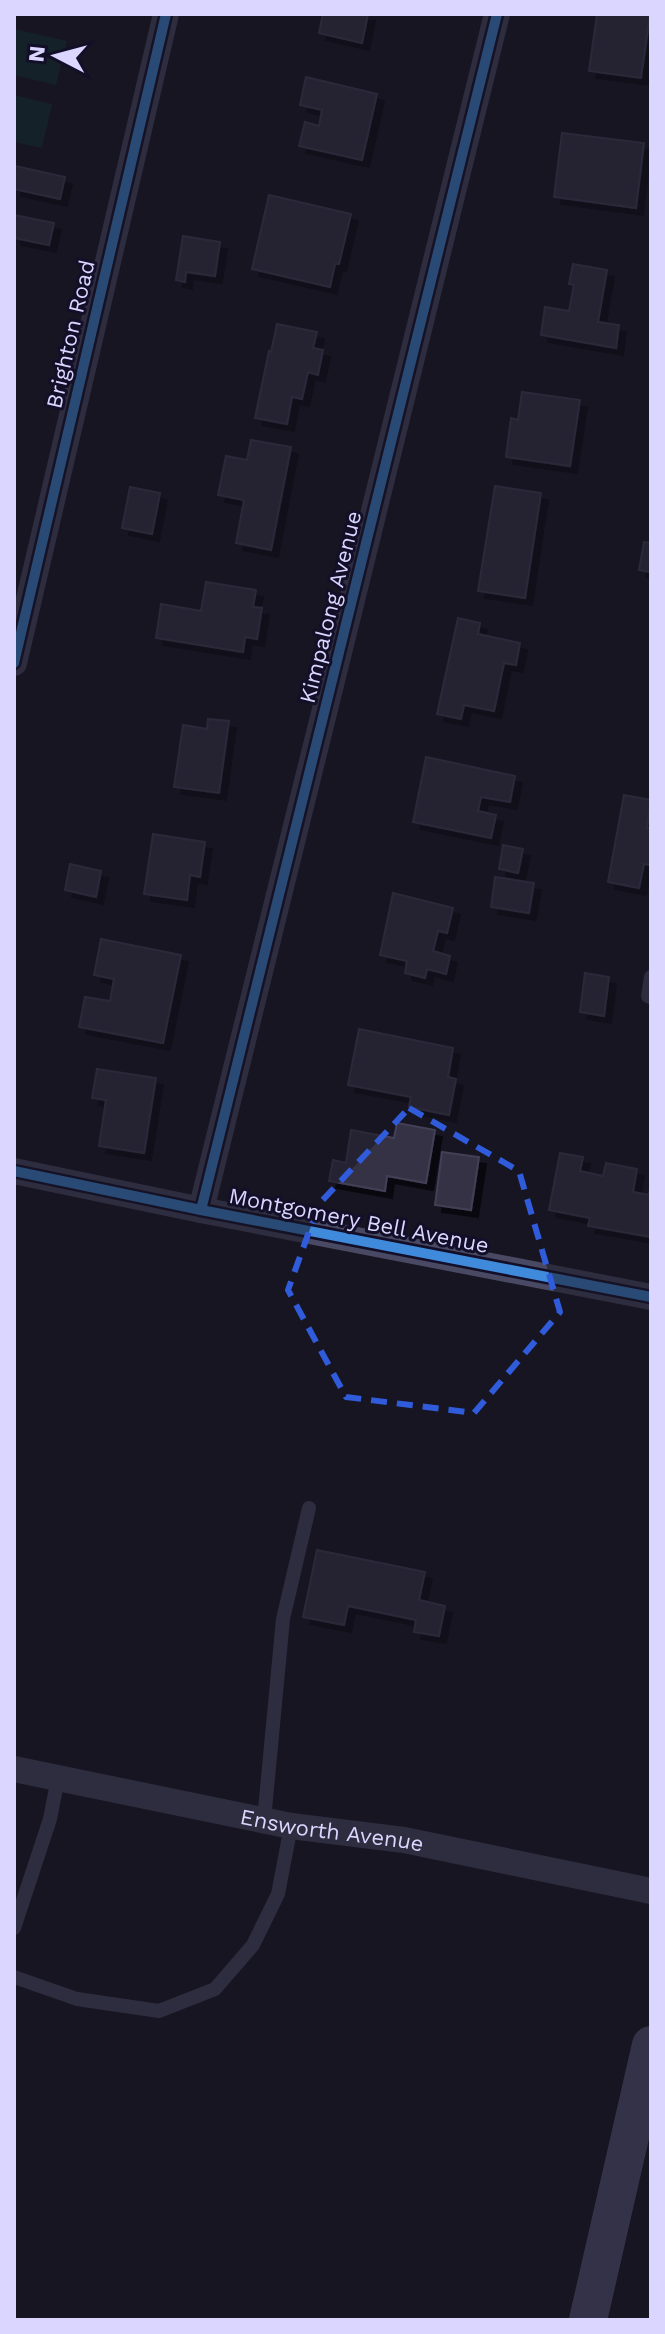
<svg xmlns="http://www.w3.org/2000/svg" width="665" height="2334" font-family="'Work Sans',sans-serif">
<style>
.green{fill:#122f2f}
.building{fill:#353344;stroke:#434056;stroke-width:2;filter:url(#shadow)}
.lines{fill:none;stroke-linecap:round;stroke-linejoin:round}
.service{stroke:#4a4963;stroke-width:14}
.minor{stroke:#4a4963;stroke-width:26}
.secondary{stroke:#585675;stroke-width:38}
.cycleway-casing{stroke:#130f28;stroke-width:15}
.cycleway{stroke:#408adc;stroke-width:10}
.marked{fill:none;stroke:#305cdc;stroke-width:6;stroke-dasharray:16 10;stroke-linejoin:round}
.labels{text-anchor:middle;stroke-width:6;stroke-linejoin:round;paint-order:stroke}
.street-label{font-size:22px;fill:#dad6ff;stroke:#130f28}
</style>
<defs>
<filter id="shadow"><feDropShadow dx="7" dy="7" stdDeviation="0" flood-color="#0009"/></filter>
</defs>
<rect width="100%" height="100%" fill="#171522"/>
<g class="green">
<polygon points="14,29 67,41 56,85 14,75"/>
<polygon points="14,95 52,104 42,148 14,142"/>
</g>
<g class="building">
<polygon points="323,14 368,14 362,43 319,33"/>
<polygon points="597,14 650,15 641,78 589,71"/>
<polygon points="306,77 377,94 362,160 299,146 305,122 319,126 322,110 300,105"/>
<polygon points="562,133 644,143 636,208 554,197"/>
<polygon points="15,166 65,177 60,199 14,189"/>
<polygon points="269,195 351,214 339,264 335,264 330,287 252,269"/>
<polygon points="14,215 54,223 49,245 14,238"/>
<polygon points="183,236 220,242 215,276 186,272 185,282 176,280"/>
<polygon points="573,264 607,270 598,322 619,325 616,348 541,335 545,307 569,311 574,285 569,284"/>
<polygon points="277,324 317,332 313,348 323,350 318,375 308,372 302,399 292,397 287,424 255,418 269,351 271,352"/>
<polygon points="522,392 580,400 570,466 506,457 511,418 518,420"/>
<polygon points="251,440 291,447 271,550 236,543 244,500 218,495 226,456 247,460"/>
<polygon points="495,486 541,493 525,598 478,591"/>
<polygon points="130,487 160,493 152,534 122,528"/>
<polygon points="644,542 651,543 651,572 639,570"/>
<polygon points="206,582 256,590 253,607 262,608 257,639 245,637 243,652 156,638 161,604 201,611"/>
<polygon points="458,618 480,623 478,634 520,643 516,665 504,663 494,711 464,705 461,719 437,714"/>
<polygon points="208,719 229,721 219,793 174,787 183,725 207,729"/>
<polygon points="426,757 515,776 510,802 481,797 478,811 496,815 491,838 413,822"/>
<polygon points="624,795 651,800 647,828 651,828 651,865 644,864 639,888 608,882"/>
<polygon points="153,834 205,842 200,877 190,875 187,900 144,894"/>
<polygon points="503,845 523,849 518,873 499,869"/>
<polygon points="70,864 101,871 96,897 65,890"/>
<polygon points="495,877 534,883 529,913 491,907"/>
<polygon points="393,893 453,908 447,933 438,931 433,951 450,956 446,974 427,969 425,978 405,973 407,961 380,955"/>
<polygon points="101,939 181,955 163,1043 79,1027 85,997 110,1001 114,979 94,975"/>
<polygon points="585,973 609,977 604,1016 580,1012"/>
<polygon points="359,1029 453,1048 448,1077 456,1079 449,1115 409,1107 411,1097 348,1085"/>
<polygon points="97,1069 156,1078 144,1153 99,1146 106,1100 92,1098"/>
<polygon points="397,1123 435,1130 426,1183 387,1176 385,1191 329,1181 333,1160 346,1163 351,1130 394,1138"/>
<polygon points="442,1152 479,1157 471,1210 435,1205"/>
<polygon points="560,1153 583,1157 580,1171 603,1176 606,1163 637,1169 633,1192 649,1195 651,1183 651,1237 588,1226 590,1218 549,1210"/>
<polygon points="317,1550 425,1572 419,1600 445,1606 439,1636 414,1632 416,1620 348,1606 344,1625 303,1617"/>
</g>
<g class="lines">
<g class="service">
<polyline points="651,977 648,996 651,997"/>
<polyline points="264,1820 283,1619 309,1508"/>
<polyline points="14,1928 50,1819 58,1778"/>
<polyline points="14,1977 77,1999 159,2011 215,1989 253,1945 278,1894 291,1826"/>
</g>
<g class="minor">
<polyline points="14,663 166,14"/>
<polyline points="14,1171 201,1210 651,1297"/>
<polyline points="201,1210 497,14"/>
<path id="s1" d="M14,1769l277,57 113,14 247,51"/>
</g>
<polyline class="secondary" points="588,2320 651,2045"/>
<defs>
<g id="cycleway">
<polyline points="14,663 166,14"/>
<polyline points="14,1171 201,1210 651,1297"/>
<polyline points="201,1210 497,14"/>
</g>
</defs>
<use href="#cycleway" class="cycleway-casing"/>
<use href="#cycleway" class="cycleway"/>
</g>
<path d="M0 0H665V2334H0ZM409,1108l110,63 41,141 -86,101 -128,-16 -58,-107 31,-86z" fill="#171522" fill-opacity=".55" fill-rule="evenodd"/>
<path class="marked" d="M409,1108l110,63 41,141 -86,101 -128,-16 -58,-107 31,-86z"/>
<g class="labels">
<g class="street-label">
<text transform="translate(70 334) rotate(-77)" y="8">Brighton Road</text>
<text transform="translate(330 607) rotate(-76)" y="8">Kimpalong Avenue</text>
<text transform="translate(359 1220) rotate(11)" y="8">Montgomery Bell Avenue</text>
<text dy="8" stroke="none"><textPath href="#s1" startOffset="324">Ensworth Avenue</textPath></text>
</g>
</g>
<rect width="665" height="2334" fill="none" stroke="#dad6ff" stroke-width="32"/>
<g transform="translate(56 56) rotate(276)" stroke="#130f28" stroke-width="6" paint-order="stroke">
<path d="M0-6L14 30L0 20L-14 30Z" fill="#dad6ff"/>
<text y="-12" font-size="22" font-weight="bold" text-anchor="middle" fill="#dad6ff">N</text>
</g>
</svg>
